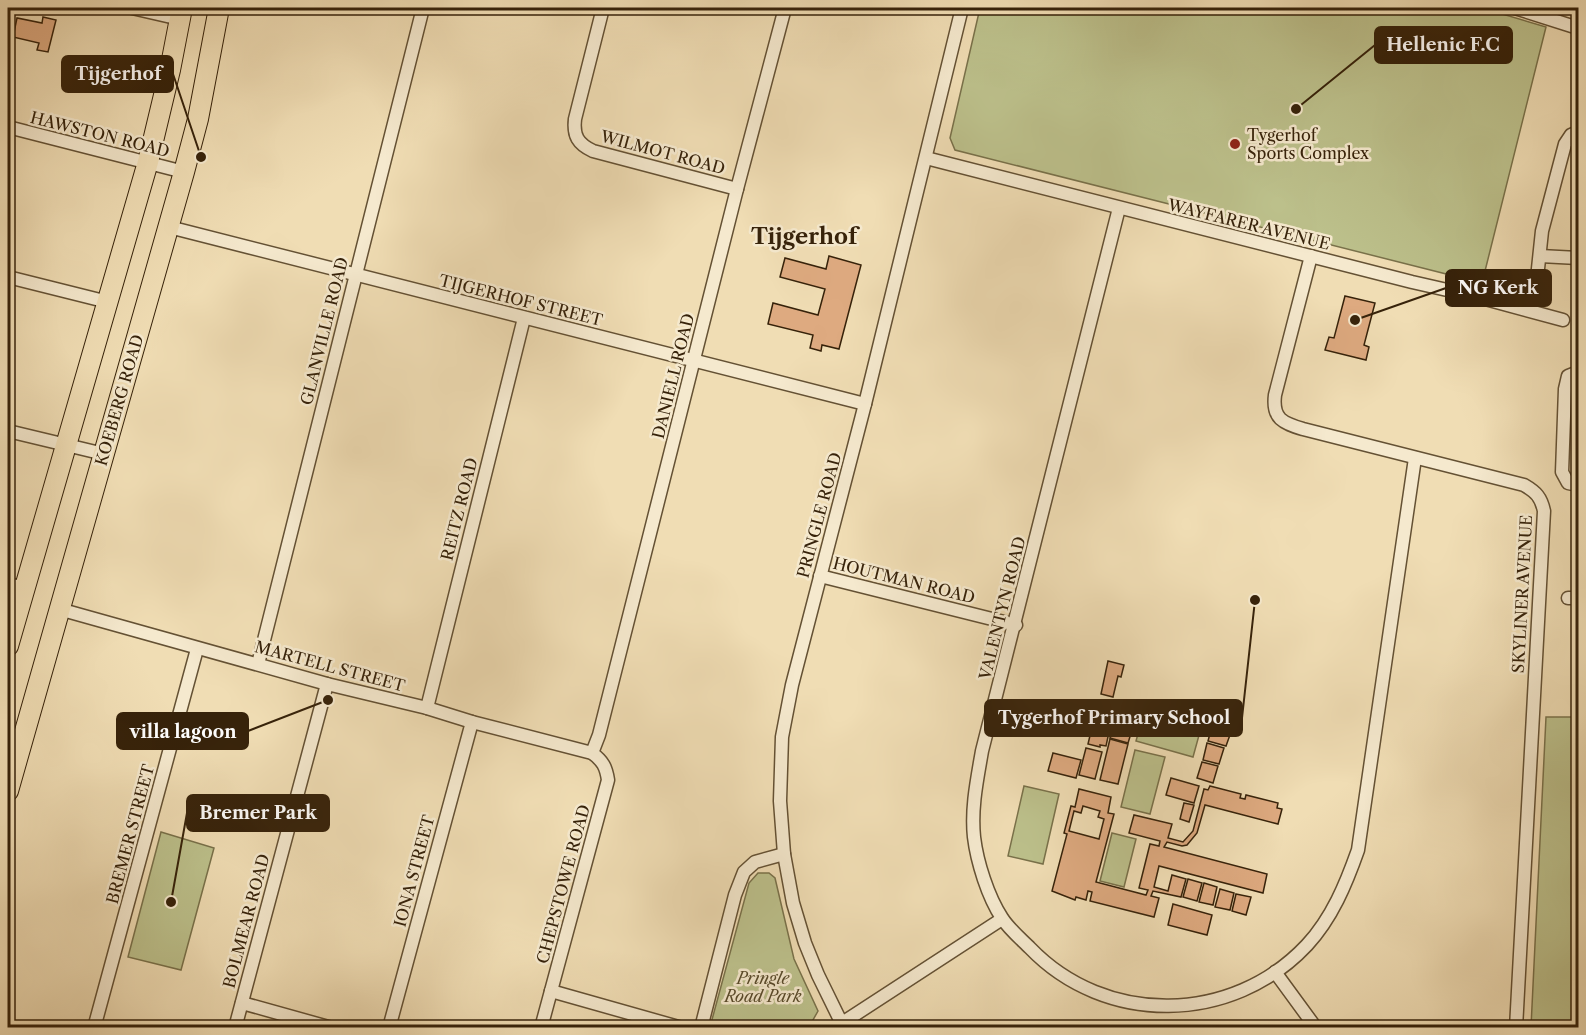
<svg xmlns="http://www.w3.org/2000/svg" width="1586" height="1035" font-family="'Libre Caslon Text',serif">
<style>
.green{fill:#bcc08b;stroke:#79714a;stroke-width:1.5}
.building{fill:#deaa80;stroke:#36220a;stroke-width:1.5;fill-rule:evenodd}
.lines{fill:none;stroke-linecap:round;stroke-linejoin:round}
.minor-casing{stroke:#645134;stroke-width:15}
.primary-casing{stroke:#36220a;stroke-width:22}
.minor{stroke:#f5e9ce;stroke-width:12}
.primary{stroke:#f0ddb4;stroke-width:20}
.poi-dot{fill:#8f2418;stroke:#f5e9ce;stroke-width:2}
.labels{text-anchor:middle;stroke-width:5;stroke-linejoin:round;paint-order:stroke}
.street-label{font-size:16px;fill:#36220a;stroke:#f5e9ce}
.poi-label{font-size:16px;fill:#36220a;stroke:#f5e9ce;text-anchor:start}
.park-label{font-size:16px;font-style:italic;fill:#584a2a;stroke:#f5e9ce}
.district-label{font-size:22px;font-weight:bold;fill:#36220a;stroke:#f5e9ce}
.leader{fill:none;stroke:#36220a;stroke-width:2}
.callout-dot{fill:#36220a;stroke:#f5e9ce;stroke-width:2}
.callout{fill:#36220a;stroke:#36220a;stroke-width:2}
.callout-label{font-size:18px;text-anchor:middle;font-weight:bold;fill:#fff}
</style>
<rect width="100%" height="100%" fill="#f0ddb4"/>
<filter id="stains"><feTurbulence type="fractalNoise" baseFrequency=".00333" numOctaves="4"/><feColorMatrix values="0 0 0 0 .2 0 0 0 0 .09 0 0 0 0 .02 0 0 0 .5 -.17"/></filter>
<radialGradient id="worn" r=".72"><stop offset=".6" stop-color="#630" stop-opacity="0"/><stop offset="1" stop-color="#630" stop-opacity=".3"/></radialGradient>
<g class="green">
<polygon points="980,8 1482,8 1546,27 1482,283 955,150 950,138"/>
<polygon points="1144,712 1201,728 1193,757 1136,741"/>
<polygon points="1546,717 1578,717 1578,883 1574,955 1578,969 1578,1027 1531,1027"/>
<polygon points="1135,750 1165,757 1150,814 1121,807"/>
<polygon points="1024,786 1059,794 1043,864 1008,856"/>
<polygon points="161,832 214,848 181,970 128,957"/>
<polygon points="1112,833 1136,839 1124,887 1100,881"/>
<polygon points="758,873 769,873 775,878 794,959 818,1011 809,1027 710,1027 749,883"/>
</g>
<g class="building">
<polygon points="43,17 56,20 48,52 37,50 39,43 13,37 17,18 42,23"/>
<polygon points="829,256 861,265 839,349 822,345 821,351 810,348 813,335 768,324 773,303 818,315 825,289 780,277 785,258 826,269"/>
<polygon points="1345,296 1375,303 1364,345 1369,347 1366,360 1325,350 1329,337 1334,338"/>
<polygon points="1108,661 1124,665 1121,677 1118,676 1113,697 1101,694"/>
<polygon points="1094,719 1111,723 1106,746 1100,745 1100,747 1088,744"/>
<polygon points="1114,722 1133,727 1128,743 1110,738"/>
<polygon points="1212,726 1231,732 1226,746 1208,741"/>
<polygon points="1110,739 1128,744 1118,784 1100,780"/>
<polygon points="1207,743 1224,748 1219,764 1203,760"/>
<polygon points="1086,748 1102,752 1095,779 1079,775"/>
<polygon points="1053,753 1081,760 1076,778 1048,771"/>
<polygon points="1202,762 1218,766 1213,783 1197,778"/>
<polygon points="1171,778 1199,786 1194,803 1166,795"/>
<path d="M1210,786l31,8 -1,4 5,1 1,-4 32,8 -1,5 5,1 -4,15 -73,-19 -8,28 -10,12 -5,1 -15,-4 -3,5 103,27 -4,19 -104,-27 -5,21 14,4 4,-16 14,4 -5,18 -28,-6 -2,5 8,2 -5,19 -64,-16 2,-9 -4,-1 -2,9 -10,-3 -1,3 -23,-9 15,-57 -3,-1 7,-27 4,1 4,-18 32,8 -3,16 6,1 -18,68 50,13 2,-5 -9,-2 11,-44 9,2 1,-5 -31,-8 5,-18 38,9 -4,14 15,4 10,-11 11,-42 4,1zM1083,806l17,5 -2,6 6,2 -5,20 -30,-8 5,-20 7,2z"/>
<polygon points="1184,803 1194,805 1189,822 1180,819"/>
<polygon points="1188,879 1202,883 1197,901 1183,897"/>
<polygon points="1204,883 1217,887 1213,905 1199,902"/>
<polygon points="1220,889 1234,893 1230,910 1215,907"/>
<polygon points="1236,894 1251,897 1246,915 1232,911"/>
<polygon points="1173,904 1212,915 1207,935 1168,925"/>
</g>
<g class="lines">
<defs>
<g id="minor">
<polyline points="132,8 180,19"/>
<path d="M603,8l-28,111c-2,17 3,25 18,32l144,38"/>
<polyline points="1515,8 1578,28"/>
<polyline points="8,127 184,172"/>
<polyline points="926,158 1412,282 1478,297 1563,320"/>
<path d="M1119,208l-137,543c-5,29 -11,57 -8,86 3,25 14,60 28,81 7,11 19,21 28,30 75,78 202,77 277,-3 25,-27 39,-61 51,-95l57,-392"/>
<polyline points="169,227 865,404"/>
<path d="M1311,256l-36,139c-3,24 8,28 28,34l221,56c12,7 17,12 20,26l-28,517"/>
<polyline points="1540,256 1578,258"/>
<polyline points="8,277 108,302"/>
<polyline points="1526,309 1537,278 1542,231 1565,144 1571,135 1578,132"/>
<polyline points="1578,372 1568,376 1565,389 1562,472 1568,483 1578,485"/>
<polyline points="8,431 104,454"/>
<polyline points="820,576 1016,625"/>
<polyline points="8,584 25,588"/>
<polyline points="1568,598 1578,598"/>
<path d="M59,609l268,75 100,24 45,14 120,31c11,8 14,14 16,27l-67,248"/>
<polyline points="258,664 423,8"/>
<polyline points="427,708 524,318"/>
<polyline points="8,733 23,737"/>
<polyline points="592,753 599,735 737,189 785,8"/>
<polyline points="1275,972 1316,1028"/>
<polyline points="551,991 682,1028"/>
<polyline points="242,1003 332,1028"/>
<polyline points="836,1027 1002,919"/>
<polyline points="94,1028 197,649"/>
<polyline points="235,1028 327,684"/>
<polyline points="389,1028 472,722"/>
<polyline points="701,1028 735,895 744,872 755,862 784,854"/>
<polyline points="844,1028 818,975 805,943 793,903 784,854 780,801 782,737 792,685 865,404 962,8"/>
</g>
<g id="primary">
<polyline points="8,646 148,162 170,70 182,8"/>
<polyline points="8,791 184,172 198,119 219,8"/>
</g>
</defs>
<use href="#minor" class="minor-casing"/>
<use href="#primary" class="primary-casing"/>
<use href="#minor" class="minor"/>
<use href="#primary" class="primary"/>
</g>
<circle class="poi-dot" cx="1235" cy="144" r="6"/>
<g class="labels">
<g class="street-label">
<text transform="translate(100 134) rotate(14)" y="6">HAWSTON ROAD</text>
<text transform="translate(663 152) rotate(15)" y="6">WILMOT ROAD</text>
<text transform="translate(1249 224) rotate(14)" y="6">WAYFARER AVENUE</text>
<text transform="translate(521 300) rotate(14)" y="6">TIJGERHOF STREET</text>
<text transform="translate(324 331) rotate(-76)" y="6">GLANVILLE ROAD</text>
<text transform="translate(673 376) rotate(-76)" y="6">DANIELL ROAD</text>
<text transform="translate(119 400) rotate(-74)" y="6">KOEBERG ROAD</text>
<text transform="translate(459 509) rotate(-76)" y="6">REITZ ROAD</text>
<text transform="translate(819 515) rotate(-75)" y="6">PRINGLE ROAD</text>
<text transform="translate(904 580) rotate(14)" y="6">HOUTMAN ROAD</text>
<text transform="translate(1522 594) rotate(-87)" y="6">SKYLINER AVENUE</text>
<text transform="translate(1002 608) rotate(-76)" y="6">VALENTYN ROAD</text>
<text transform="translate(330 666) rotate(15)" y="6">MARTELL STREET</text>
<text transform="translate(130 834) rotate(-75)" y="6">BREMER STREET</text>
<text transform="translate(414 871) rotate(-75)" y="6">IONA STREET</text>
<text transform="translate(563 884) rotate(-75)" y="6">CHEPSTOWE ROAD</text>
<text transform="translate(246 921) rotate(-75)" y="6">BOLMEAR ROAD</text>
</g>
<g class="poi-label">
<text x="1247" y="141">Tygerhof<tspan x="1247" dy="18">Sports Complex</tspan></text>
</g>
<g class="park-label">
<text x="763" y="984">Pringle<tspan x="763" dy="18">Road Park</tspan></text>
</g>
<g class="district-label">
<text x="804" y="244">Tijgerhof</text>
</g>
</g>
<path class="leader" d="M1296 109L1375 45M201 157L173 74M1355 320L1446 288M1255 600L1242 718M328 700L248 731M171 902L187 813"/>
<g class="callout-dot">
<circle cx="1296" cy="109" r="6"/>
<circle cx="201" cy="157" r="6"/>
<circle cx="1355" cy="320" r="6"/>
<circle cx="1255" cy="600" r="6"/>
<circle cx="328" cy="700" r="6"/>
<circle cx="171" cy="902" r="6"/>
</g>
<g class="callout">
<rect x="1375" y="27" width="137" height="36" rx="6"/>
<rect x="62" y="56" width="111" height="36" rx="6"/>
<rect x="1446" y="270" width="105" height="36" rx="6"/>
<rect x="985" y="700" width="257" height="36" rx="6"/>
<rect x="117" y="713" width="131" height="36" rx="6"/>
<rect x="187" y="795" width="142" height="36" rx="6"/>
</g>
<g class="callout-label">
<text x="1443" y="51">Hellenic F.C</text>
<text x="118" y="80">Tijgerhof</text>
<text x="1498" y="294">NG Kerk</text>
<text x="1114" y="724">Tygerhof Primary School</text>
<text x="183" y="738">villa lagoon</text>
<text x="258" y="819">Bremer Park</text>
</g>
<rect width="1586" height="1035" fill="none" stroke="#f0ddb4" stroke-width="30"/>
<rect x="9" y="9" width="1568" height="1017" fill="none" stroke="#36220a" stroke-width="3"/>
<rect x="15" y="15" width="1556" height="1005" fill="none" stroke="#36220a" stroke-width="1.5"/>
<rect width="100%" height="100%" filter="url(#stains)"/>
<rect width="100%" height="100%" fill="url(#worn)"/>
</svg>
